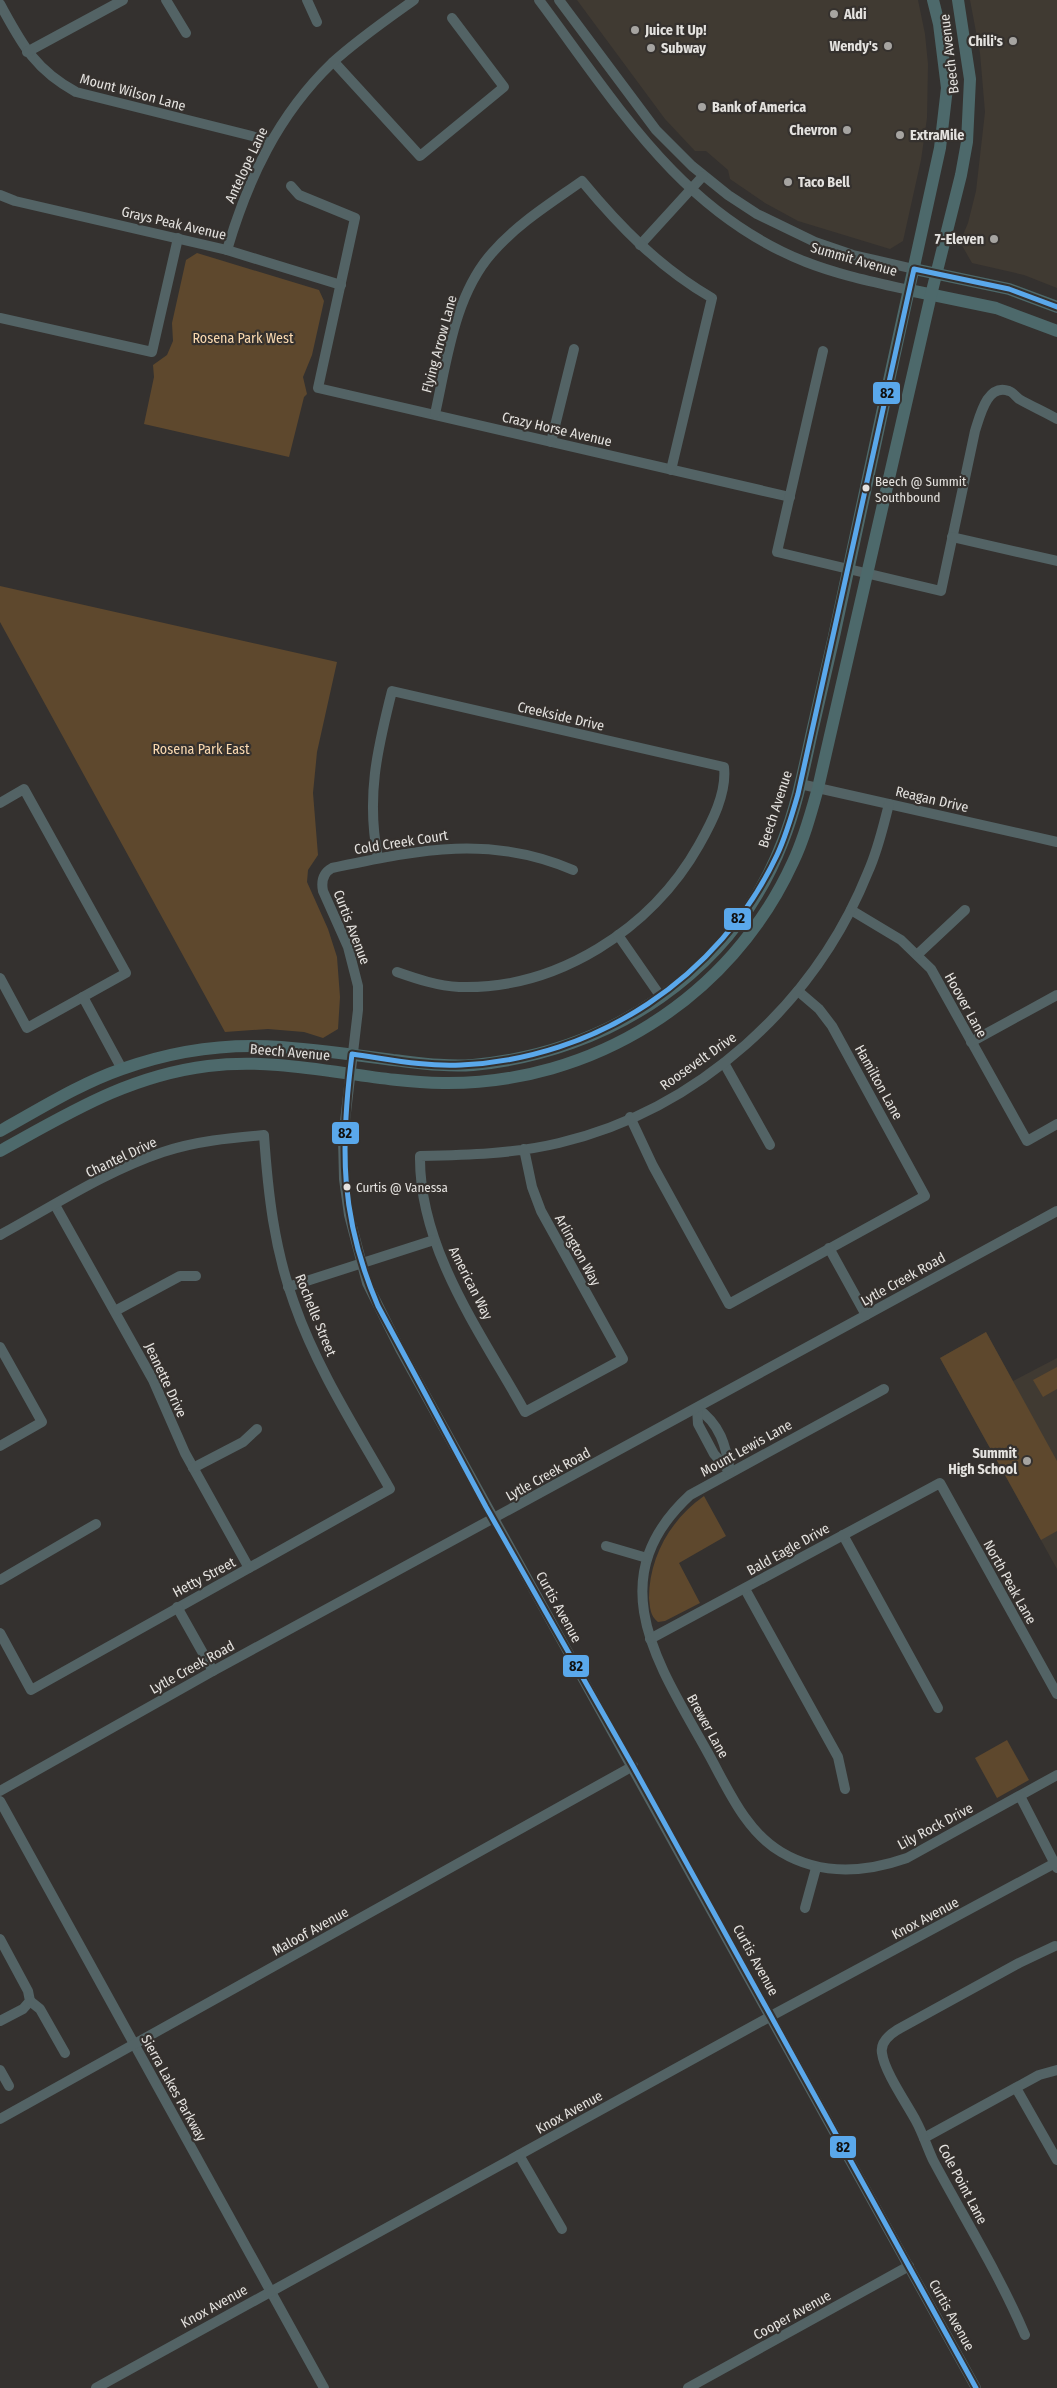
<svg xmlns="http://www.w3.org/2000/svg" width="1057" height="2388" font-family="'Fira Sans Condensed',sans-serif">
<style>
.built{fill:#403a32}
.green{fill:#5e482d}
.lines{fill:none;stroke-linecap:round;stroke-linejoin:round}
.minor{stroke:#536365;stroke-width:10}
.major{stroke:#4d696b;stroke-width:12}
.bus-1-casing{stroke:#35312e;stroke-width:9}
.bus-1{stroke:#5aa8eb;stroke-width:5}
.poi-dot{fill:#a6a4a1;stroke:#35312e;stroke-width:2}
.bus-dot{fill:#e4e2df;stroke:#35312e;stroke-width:2}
.labels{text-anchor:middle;stroke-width:4.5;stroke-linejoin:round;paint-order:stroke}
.bus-label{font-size:13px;fill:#e4e2df;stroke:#35312e;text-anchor:start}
.poi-label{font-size:14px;font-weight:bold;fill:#e4e2df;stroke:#35312e;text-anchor:start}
.street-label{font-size:14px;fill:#e4e2df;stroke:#35312e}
.park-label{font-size:14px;fill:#fad9b0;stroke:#35312e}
.line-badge{stroke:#35312e;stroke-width:2}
.pale-badge-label{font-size:14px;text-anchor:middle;font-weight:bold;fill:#111}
</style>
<rect width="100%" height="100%" fill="#34312f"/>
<g class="built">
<polygon points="577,0 918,0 925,34 928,64 927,118 921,160 903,241 890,249 798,221 765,203 730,179 728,170 706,151 695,151 665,119"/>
<polygon points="970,0 1057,0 1057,288 1024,275 972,263 960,242 968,223 976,191 985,112 980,53"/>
<polygon points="986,1332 1013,1381 1057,1358 1057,1569 940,1358"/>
</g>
<g class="green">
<polygon points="197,253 319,290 324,301 312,355 303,377 307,394 304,397 289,457 144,424 154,377 153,365 167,355 173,341 172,323 186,260"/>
<polygon points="0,586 337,662 317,752 313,793 318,855 308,870 307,882 328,929 337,957 340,997 338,1029 323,1038 304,1032 268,1029 225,1032 0,622"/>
<polygon points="986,1332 1057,1461 1057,1531 1041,1540 940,1358"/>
<polygon points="1057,1367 1057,1389 1043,1397 1033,1380"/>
<path d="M704,1496l22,40 -47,27 21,40 -35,18 -7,1c-8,-6 -8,-15 -9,-24 0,-41 22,-79 55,-102z"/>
<polygon points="1007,1740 1029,1780 997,1798 975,1758"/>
</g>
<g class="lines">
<g class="minor">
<polyline points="166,0 186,33"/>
<polyline points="307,0 317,22"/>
<path d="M539,0c77,103 142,213 267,262 33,13 68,20 103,28"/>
<polyline points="559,0 656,130 692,166 728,195 757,214 815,242 853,255 914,269"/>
<path d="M0,4c22,40 34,65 76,88l176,44 17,7"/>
<polyline points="27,52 123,0"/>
<polyline points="334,62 420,156 504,87 452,18"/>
<polyline points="291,186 299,195 355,218 318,388 790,497"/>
<polyline points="0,195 15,201 227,250 341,285"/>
<polyline points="640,245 703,176"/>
<path d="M227,250c21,-71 51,-135 105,-187 25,-23 54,-43 82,-63"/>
<polyline points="0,318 152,352 178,238"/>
<path d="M823,351l-46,201 164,39 34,-160c5,-15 12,-48 34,-40 4,1 7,6 10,8 12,7 26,13 38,20"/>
<path d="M435,414c12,-53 19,-118 57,-161 25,-29 59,-50 90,-72 38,46 78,87 130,117l-41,172"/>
<polyline points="551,442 574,349"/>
<polyline points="952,537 1057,561"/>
<polyline points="800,784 1057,842"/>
<polyline points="0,803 24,789 126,973 27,1028 0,978"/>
<path d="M378,858c-12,-60 -1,-108 14,-167l332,76c3,26 -12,55 -25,78 -47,84 -142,145 -240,142 -21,-1 -42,-8 -62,-15"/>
<path d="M573,870c-84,-36 -155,-20 -241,-2 -9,5 -11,13 -9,23l25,56 10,39v24l-15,128 1,41 5,36 18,68 33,66 576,1039"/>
<polyline points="851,910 901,940 931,969 1027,1141 1057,1124"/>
<polyline points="618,935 661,997"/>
<polyline points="918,954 965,910"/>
<polyline points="83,997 122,1069"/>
<polyline points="971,1042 1057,995"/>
<polyline points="724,1063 770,1145"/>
<polyline points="630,1117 653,1166 729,1304 925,1196 832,1026 819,1009 798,991"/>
<path d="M524,1149l8,38 9,24 82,148 -98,53c-44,-79 -106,-163 -105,-256 47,-1 93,-2 139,-13 139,-33 256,-139 309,-271 10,-22 15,-45 21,-68"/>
<polyline points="55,1205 153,1380 185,1453 249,1568"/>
<path d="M0,1235c53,-29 106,-64 163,-83 33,-11 67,-14 101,-17 4,58 10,113 30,168 23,66 62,126 96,186l-359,201 -31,-57"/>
<polyline points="829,1248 866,1315"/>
<polyline points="288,1287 434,1240"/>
<polyline points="115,1311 180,1276 196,1276"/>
<polyline points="0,1347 42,1422 0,1446"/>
<path d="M884,1389l-194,106c-92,85 -31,170 18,258 19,34 37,78 73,99 40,24 83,21 126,6l150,-83"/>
<path d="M697,1408c23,16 29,37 33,64"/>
<polyline points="697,1408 698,1424 714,1454 730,1472"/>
<polyline points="193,1468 243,1442 257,1429"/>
<polyline points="843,1535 938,1708"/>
<polyline points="606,1546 647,1558"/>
<polyline points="0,1580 96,1524"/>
<polyline points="745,1589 838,1757 845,1789"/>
<polyline points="177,1607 213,1671"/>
<polyline points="650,1639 940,1483 1057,1694"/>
<polyline points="0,1791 213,1671 1057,1211"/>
<polyline points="1020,1796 1057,1868"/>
<polyline points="0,1801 324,2388"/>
<polyline points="805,1908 816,1868"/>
<polyline points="0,1939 28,1991 30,2001 23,2009 0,2021"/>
<polyline points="30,2001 40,2009 65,2053"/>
<polyline points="0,2070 9,2086"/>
<polyline points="1016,2088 1057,2160"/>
<polyline points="0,2119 633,1766"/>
<polyline points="924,2138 1039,2075 1057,2070"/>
<polyline points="519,2155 562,2229"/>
<path d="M1025,2335c-26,-61 -61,-117 -92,-175 -6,-13 -10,-26 -17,-39 -9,-17 -32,-50 -34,-68 -2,-11 7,-18 15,-23l122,-67 36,-17"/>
<polyline points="96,2388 771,2016 1057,1862"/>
<polyline points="688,2388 909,2266"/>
</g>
<g class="major">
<polyline points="914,269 1009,289 1057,307"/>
<polyline points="909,290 996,308 1057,331"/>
<path d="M0,1131c40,-22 79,-47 122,-62 50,-18 106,-26 159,-22 37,3 75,8 112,13 27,3 53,7 80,5 137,-13 260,-93 310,-224 14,-35 21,-73 29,-109 15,-63 29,-126 42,-189 28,-132 57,-263 86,-395l7,-60 -8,-64 -6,-24"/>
<path d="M0,1151c69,-38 128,-75 208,-85 80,-10 156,16 235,17 149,2 288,-85 350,-221 11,-23 18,-49 25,-74l113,-493 30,-120 6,-33 3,-63 -12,-79"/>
</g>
<defs>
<path id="bus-1" d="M976,2388l-343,-622 -147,-259 -108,-201c-38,-88 -38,-158 -26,-252 36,5 73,13 109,11 135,-6 258,-87 316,-210 9,-19 15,-40 21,-61l116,-525 95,20 48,18"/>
</defs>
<use href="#bus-1" class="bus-1-casing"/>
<use href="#bus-1" class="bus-1"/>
</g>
<g class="poi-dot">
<circle cx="834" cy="14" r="5"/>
<circle cx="635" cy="30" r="5"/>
<circle cx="1013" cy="41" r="5"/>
<circle cx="888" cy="46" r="5"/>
<circle cx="651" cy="48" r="5"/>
<circle cx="702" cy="107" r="5"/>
<circle cx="847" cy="130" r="5"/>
<circle cx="900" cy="135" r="5"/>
<circle cx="788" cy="182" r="5"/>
<circle cx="994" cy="239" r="5"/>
<circle cx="1027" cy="1461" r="5"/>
</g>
<g class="bus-dot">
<circle cx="866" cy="488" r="4.5"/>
<circle cx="347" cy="1187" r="4.5"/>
</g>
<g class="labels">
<g class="bus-label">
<text x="875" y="486">Beech @ Summit<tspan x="875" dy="16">Southbound</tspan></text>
<text x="356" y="1192">Curtis @ Vanessa</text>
</g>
<g class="poi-label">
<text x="844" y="19">Aldi</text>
<text x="645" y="35">Juice It Up!</text>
<text x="1003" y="46" text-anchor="end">Chili's</text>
<text x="878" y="51" text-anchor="end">Wendy's</text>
<text x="661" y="53">Subway</text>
<text x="712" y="112">Bank of America</text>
<text x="837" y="135" text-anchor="end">Chevron</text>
<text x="910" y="140">ExtraMile</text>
<text x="798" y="187">Taco Bell</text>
<text x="984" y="244" text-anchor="end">7-Eleven</text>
<text x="1017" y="1458" text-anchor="end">Summit<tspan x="1017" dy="16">High School</tspan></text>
</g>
<g class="street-label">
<text transform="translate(949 54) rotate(-97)" y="5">Beech Avenue</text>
<text transform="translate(133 92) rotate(15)" y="5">Mount Wilson Lane</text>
<text transform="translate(246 165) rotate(-65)" y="5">Antelope Lane</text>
<text transform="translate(174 223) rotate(13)" y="5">Grays Peak Avenue</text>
<text transform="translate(854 259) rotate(16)" y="5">Summit Avenue</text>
<text transform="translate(439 344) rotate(-75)" y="5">Flying Arrow Lane</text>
<text transform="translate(557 429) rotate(13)" y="5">Crazy Horse Avenue</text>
<text transform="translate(561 716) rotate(13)" y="5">Creekside Drive</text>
<text transform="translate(932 799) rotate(13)" y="5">Reagan Drive</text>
<text transform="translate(775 809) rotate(-72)" y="5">Beech Avenue</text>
<text transform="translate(401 842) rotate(-9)" y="5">Cold Creek Court</text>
<text transform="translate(352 927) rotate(69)" y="5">Curtis Avenue</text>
<text transform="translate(966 1005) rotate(61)" y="5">Hoover Lane</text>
<text transform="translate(290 1052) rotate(5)" y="5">Beech Avenue</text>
<text transform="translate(698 1061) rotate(-35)" y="5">Roosevelt Drive</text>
<text transform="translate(879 1082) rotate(61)" y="5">Hamilton Lane</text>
<text transform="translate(121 1157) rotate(-25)" y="5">Chantel Drive</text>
<text transform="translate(578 1250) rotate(61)" y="5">Arlington Way</text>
<text transform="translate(903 1279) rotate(-29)" y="5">Lytle Creek Road</text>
<text transform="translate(471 1283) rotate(63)" y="5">American Way</text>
<text transform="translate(316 1315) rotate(68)" y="5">Rochelle Street</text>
<text transform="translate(166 1380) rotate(65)" y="5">Jeanette Drive</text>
<text transform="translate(746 1448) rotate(-29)" y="5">Mount Lewis Lane</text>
<text transform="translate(548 1474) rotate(-29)" y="5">Lytle Creek Road</text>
<text transform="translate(788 1549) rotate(-29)" y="5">Bald Eagle Drive</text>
<text transform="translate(204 1577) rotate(-28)" y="5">Hetty Street</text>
<text transform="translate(1010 1582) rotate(61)" y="5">North Peak Lane</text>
<text transform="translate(559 1607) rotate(61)" y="5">Curtis Avenue</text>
<text transform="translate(192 1667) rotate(-29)" y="5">Lytle Creek Road</text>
<text transform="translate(708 1726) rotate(61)" y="5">Brewer Lane</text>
<text transform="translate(935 1826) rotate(-28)" y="5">Lily Rock Drive</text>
<text transform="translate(925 1918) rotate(-28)" y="5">Knox Avenue</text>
<text transform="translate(310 1931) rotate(-29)" y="5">Maloof Avenue</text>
<text transform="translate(756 1960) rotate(61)" y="5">Curtis Avenue</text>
<text transform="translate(174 2088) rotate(61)" y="5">Sierra Lakes Parkway</text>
<text transform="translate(569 2112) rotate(-29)" y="5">Knox Avenue</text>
<text transform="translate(963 2184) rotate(62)" y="5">Cole Point Lane</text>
<text transform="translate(214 2306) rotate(-29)" y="5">Knox Avenue</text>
<text transform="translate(792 2315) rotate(-29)" y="5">Cooper Avenue</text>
<text transform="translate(952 2315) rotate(61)" y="5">Curtis Avenue</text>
</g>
<g class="park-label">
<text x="243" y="343">Rosena Park West</text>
<text x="201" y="754">Rosena Park East</text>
</g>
</g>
<g class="line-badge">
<rect x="872" y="381" width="29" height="24" rx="5" fill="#5aa8eb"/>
<rect x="723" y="907" width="29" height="24" rx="5" fill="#5aa8eb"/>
<rect x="331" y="1121" width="29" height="24" rx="5" fill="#5aa8eb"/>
<rect x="562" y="1654" width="28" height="24" rx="5" fill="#5aa8eb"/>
<rect x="829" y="2135" width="28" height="24" rx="5" fill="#5aa8eb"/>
</g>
<g class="pale-badge-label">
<text x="887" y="398">82</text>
<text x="738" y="923">82</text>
<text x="345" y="1138">82</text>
<text x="576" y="1671">82</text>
<text x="843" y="2152">82</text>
</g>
</svg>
